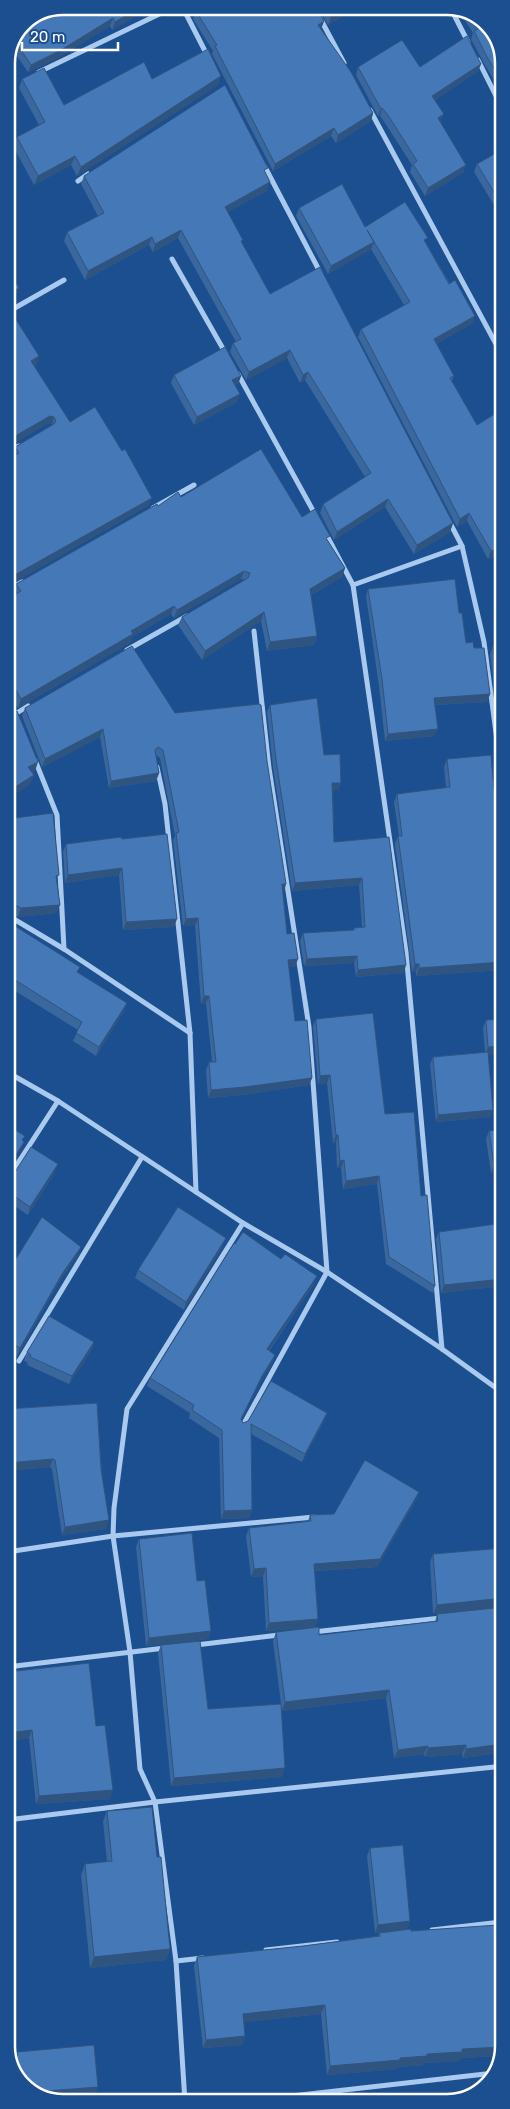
<svg xmlns="http://www.w3.org/2000/svg" width="510" height="2109" font-family="Rubik,sans-serif">
<style>
.lines{fill:none;stroke-linecap:round;stroke-linejoin:round}
.street{stroke:#a9c9ee;stroke-width:5}
.wall{fill:#3a679d}
.shaded-wall{fill:#305480}
.building{fill:#4478b7;stroke:#305480}
.rim{fill:none;stroke:#fff;stroke-width:2.5}
</style>
<rect width="100%" height="100%" fill="#1b4f8f"/>
<g class="lines">
<g class="street">
<polyline points="182,6 207,55"/>
<polyline points="450,7 468,42"/>
<polyline points="320,18 344,63"/>
<polyline points="478,60 503,110"/>
<polyline points="39,72 176,6"/>
<polyline points="370,110 503,357"/>
<polyline points="265,167 320,272"/>
<polyline points="6,178 9,176"/>
<polyline points="78,181 88,174"/>
<polyline points="172,259 226,354"/>
<polyline points="6,313 64,280"/>
<polyline points="238,374 316,516"/>
<polyline points="6,453 19,446"/>
<polyline points="153,508 194,485"/>
<polyline points="449,521 462,546 484,642 503,786"/>
<polyline points="326,534 353,585 406,952 442,1349"/>
<polyline points="353,585 462,546"/>
<polyline points="7,591 22,582"/>
<polyline points="127,650 187,616"/>
<polyline points="12,716 28,706"/>
<polyline points="35,760 57,815 64,949"/>
<polyline points="157,767 165,804 190,1033 196,1192"/>
<polyline points="7,915 64,949 190,1033"/>
<polyline points="7,1072 58,1101 243,1223 327,1272 442,1349 503,1393"/>
<polyline points="7,1180 58,1101"/>
<polyline points="19,1361 142,1157"/>
<polyline points="242,1427 327,1272 309,1027 269,768 254,631"/>
<polyline points="7,1552 113,1536 314,1517"/>
<polyline points="313,1632 441,1618"/>
<polyline points="196,1645 279,1635"/>
<polyline points="7,1667 165,1648"/>
<polyline points="7,1820 155,1802 504,1766"/>
<polyline points="432,1930 501,1922"/>
<polyline points="266,1950 337,1942"/>
<polyline points="176,1961 203,1958"/>
<polyline points="185,2102 176,1961 155,1802 140,1769 130,1652 113,1536 114,1508 127,1409 243,1223"/>
<polyline points="238,2102 494,2073"/>
</g>
</g>
<g class="wall">
<polygon points="153,6 112,30 110,26 58,58 28,72 12,49 23,23"/>
<polygon points="318,7 359,7 328,25"/>
<polygon points="393,7 411,7 398,15"/>
<polygon points="458,9 487,23 503,52 503,94 486,67 471,39 473,33"/>
<polygon points="196,11 324,21 321,29 373,113 371,121 336,143 331,136 273,171 212,54 213,51 193,19"/>
<polygon points="481,64 478,71 435,100 441,122 440,122 464,172 425,196 410,172 412,165 385,123 380,116 378,116 356,75 358,67 420,67"/>
<polygon points="22,79 64,105 152,79 218,85 77,176 71,165 34,185 13,146 17,137 39,125 19,88"/>
<polygon points="503,149 503,220 474,172 477,164"/>
<polygon points="266,174 267,191 227,212 242,243 270,294 453,523 450,532 414,554 385,507 334,540 320,513 323,504 365,477 305,380 300,383 287,358 246,380 230,352 233,343 236,342 178,238 153,252 149,245 85,280 64,241 67,232 98,216 81,184 84,176"/>
<polygon points="299,208 426,243 473,323 436,344 454,376 452,381 477,425 503,409 503,554 488,559 467,521 457,527 358,337 361,329 404,305 371,249 328,274 296,216"/>
<polygon points="6,308 37,364 34,366 70,422 149,505 9,585 7,582 6,460 13,456 12,455 15,447 52,425 52,424 47,424 7,447 6,445"/>
<polygon points="174,375 241,376 238,384 235,385 237,402 194,425 171,383"/>
<polygon points="181,497 302,517 328,541 345,568 342,577 311,595 317,636 314,645 267,651 261,621 202,660 178,625 182,617 245,580 241,579 174,618 171,614 132,637 130,643 18,708 10,695 8,695 13,704 10,712 8,713 35,771 32,772 34,775 30,784 7,799 7,599 15,594 13,592 16,584 158,506"/>
<polygon points="368,589 459,613 466,643 474,648 490,694 487,702 435,705 435,736 385,741 379,686 366,596"/>
<polygon points="503,645 503,708 500,708 499,701 496,701 490,654 493,646"/>
<polygon points="270,705 324,755 341,783 338,790 333,790 334,842 389,837 404,973 356,977 354,963 304,966 300,941 303,933 353,930 354,928 362,927 359,885 292,891 273,767 267,712"/>
<polygon points="25,708 175,713 267,761 284,892 283,892 287,934 295,967 289,967 295,1021 312,1078 309,1085 242,1095 208,1098 206,1070 209,1062 212,1062 206,1003 201,1004 195,926 183,926 173,840 175,836 160,758 156,755 159,773 156,781 109,788 100,737 42,767 22,716"/>
<polygon points="447,759 494,790 503,789 503,970 416,976 416,972 412,972 395,844 398,836 399,836 394,802 397,794 446,788 444,767"/>
<polygon points="7,819 57,882 60,905 56,913 18,917 12,913 7,869"/>
<polygon points="122,839 174,927 123,930 119,875 65,883 63,852 66,844"/>
<polygon points="7,921 78,972 124,1011 96,1056 73,1041 78,1030 7,986"/>
<polygon points="316,1019 385,1114 421,1196 435,1286 433,1293 386,1264 377,1184 343,1189 341,1168 337,1168 336,1142 333,1143 327,1083 318,1084 313,1026"/>
<polygon points="503,1019 503,1054 488,1055 491,1117 436,1122 430,1064 433,1057 485,1052 483,1028 486,1020"/>
<polygon points="489,1131 503,1171 491,1173 486,1139"/>
<polygon points="55,1172 28,1215 7,1201 7,1174 7,1175"/>
<polygon points="503,1223 503,1286 441,1293 436,1239 439,1232"/>
<polygon points="223,1246 184,1310 135,1278 138,1270"/>
<polygon points="78,1255 59,1282 17,1356 7,1350 7,1269 9,1270"/>
<polygon points="314,1284 269,1351 275,1355 272,1363 259,1384 241,1420 243,1423 327,1413 324,1421 302,1462 251,1434 252,1510 249,1518 221,1519 219,1438 189,1418 190,1413 147,1386 150,1378"/>
<polygon points="94,1342 91,1351 69,1384 27,1365 28,1363 24,1361 27,1352"/>
<polygon points="97,1403 106,1529 62,1535 52,1469 50,1467 7,1471 7,1409"/>
<polygon points="419,1492 416,1500 377,1567 315,1571 318,1619 315,1627 266,1631 263,1576 251,1577 246,1536 249,1528 308,1521 310,1515 334,1514"/>
<polygon points="139,1539 211,1631 208,1639 146,1646 136,1547"/>
<polygon points="503,1548 433,1614 430,1562 433,1554"/>
<polygon points="504,1607 504,1808 500,1771 503,1762 499,1762 498,1753 463,1758 462,1754 425,1757 424,1754 394,1758 386,1698 282,1711 282,1777 171,1786 158,1653 161,1645 208,1709 281,1704 273,1641 276,1632 319,1635 435,1622 437,1614"/>
<polygon points="7,1672 96,1726 110,1799 36,1804 29,1738 7,1741"/>
<polygon points="107,1811 157,1857 170,1949 166,1960 90,1968 81,1875 85,1864 107,1862 103,1821"/>
<polygon points="370,1848 410,1921 407,1929 375,1933 367,1856"/>
<polygon points="497,1919 504,2046 500,2056 460,2058 459,2061 425,2063 424,2065 398,2067 397,2069 327,2075 321,2014 244,2022 245,2036 242,2045 203,2048 194,1966 197,1957 303,1946 378,1936 379,1933 411,1931 495,1926"/>
<polygon points="17,2052 95,2095 15,2069 14,2060"/>
</g>
<g class="shaded-wall">
<polygon points="143,6 153,6 112,30 115,22"/>
<polygon points="349,7 359,7 328,25 331,17"/>
<polygon points="401,7 411,7 398,15"/>
<polygon points="113,18 110,26 58,58 28,72 31,65"/>
<polygon points="324,21 321,29 318,25"/>
<polygon points="481,64 478,71 429,104 432,96"/>
<polygon points="221,76 218,85 77,176 81,167"/>
<polygon points="382,108 380,116 378,116 381,109"/>
<polygon points="373,113 371,121 336,143 338,135"/>
<polygon points="444,114 441,122 435,126 438,118"/>
<polygon points="334,128 331,136 273,171 275,164"/>
<polygon points="75,156 71,165 34,185 38,176"/>
<polygon points="466,165 464,172 425,196 428,188"/>
<polygon points="270,182 267,191 222,215 225,207"/>
<polygon points="181,230 178,238 153,252 155,244"/>
<polygon points="152,237 149,245 85,280 88,271"/>
<polygon points="374,242 371,250 328,274 331,266"/>
<polygon points="19,288 16,296 6,302 6,296"/>
<polygon points="475,316 473,323 431,347 434,339"/>
<polygon points="290,350 287,358 246,380 249,372"/>
<polygon points="39,356 37,364 28,369 31,361"/>
<polygon points="308,372 305,380 300,383 303,375"/>
<polygon points="241,376 238,384 229,388 232,380"/>
<polygon points="240,394 237,402 194,425 197,417"/>
<polygon points="50,416 54,417 52,424 47,424 7,447 10,439"/>
<polygon points="152,498 149,505 9,585 11,577"/>
<polygon points="388,499 385,507 334,540 337,532"/>
<polygon points="469,513 467,521 457,527 460,519"/>
<polygon points="453,523 450,532 414,554 417,545"/>
<polygon points="503,547 503,554 488,559 491,551"/>
<polygon points="345,568 342,577 307,597 310,589"/>
<polygon points="244,571 241,579 174,618 177,610"/>
<polygon points="174,606 171,614 132,637 130,643 18,708 21,699 131,631"/>
<polygon points="264,612 261,621 202,660 205,651"/>
<polygon points="317,636 314,645 267,651 270,642"/>
<polygon points="7,686 14,687 10,695 7,695"/>
<polygon points="499,693 502,693 499,701 496,701"/>
<polygon points="490,694 487,702 432,705 434,698"/>
<polygon points="503,701 503,708 500,708"/>
<polygon points="13,704 10,712 7,714 7,708"/>
<polygon points="103,729 100,737 42,767 45,759"/>
<polygon points="438,729 435,736 385,741 388,734"/>
<polygon points="38,762 35,771 25,776 28,767"/>
<polygon points="159,773 156,781 109,788 111,781"/>
<polygon points="34,775 30,784 7,799 9,791"/>
<polygon points="332,783 341,783 338,790 330,791"/>
<polygon points="122,868 119,875 65,883 68,875"/>
<polygon points="362,878 359,885 292,891 295,883"/>
<polygon points="282,884 286,884 284,892 279,892"/>
<polygon points="60,905 56,913 18,917 21,908"/>
<polygon points="198,918 195,926 183,926 186,919"/>
<polygon points="177,919 174,927 123,930 126,922"/>
<polygon points="357,956 354,963 304,966 307,959"/>
<polygon points="298,959 295,967 286,967 288,960"/>
<polygon points="503,962 503,970 416,976 419,968"/>
<polygon points="415,964 419,964 416,972 412,972"/>
<polygon points="406,965 404,973 356,977 358,970"/>
<polygon points="204,996 209,996 206,1003 201,1004"/>
<polygon points="127,1003 124,1011 96,1056 99,1047"/>
<polygon points="503,1046 503,1054 485,1056 488,1047"/>
<polygon points="330,1075 327,1083 318,1084 320,1076"/>
<polygon points="312,1078 309,1085 242,1095 208,1098 211,1090"/>
<polygon points="493,1110 491,1117 436,1122 438,1115"/>
<polygon points="336,1135 338,1135 336,1142 333,1143"/>
<polygon points="24,1142 21,1150 7,1172 7,1169"/>
<polygon points="344,1160 341,1168 337,1168 340,1161"/>
<polygon points="503,1163 503,1171 491,1173 494,1164"/>
<polygon points="58,1164 55,1172 28,1215 30,1207"/>
<polygon points="379,1176 377,1184 343,1189 346,1181"/>
<polygon points="226,1238 223,1246 184,1310 186,1302"/>
<polygon points="81,1247 78,1255 59,1282 17,1356 20,1348 62,1274"/>
<polygon points="317,1276 314,1284 264,1357 267,1349"/>
<polygon points="503,1279 503,1286 441,1293 444,1285"/>
<polygon points="94,1342 91,1351 69,1384 72,1376"/>
<polygon points="275,1355 272,1363 259,1384 238,1427 241,1419 262,1376"/>
<polygon points="327,1413 324,1421 302,1462 305,1454"/>
<polygon points="53,1459 50,1467 7,1471 7,1463"/>
<polygon points="419,1492 416,1500 377,1567 312,1571 314,1564"/>
<polygon points="252,1510 249,1518 221,1519 224,1511"/>
<polygon points="109,1520 106,1529 62,1535 65,1527"/>
<polygon points="266,1568 263,1576 251,1577 254,1569"/>
<polygon points="504,1598 504,1607 433,1614 437,1605"/>
<polygon points="318,1619 315,1627 266,1631 269,1623"/>
<polygon points="211,1631 208,1639 146,1646 149,1638"/>
<polygon points="389,1690 386,1698 282,1711 285,1702"/>
<polygon points="32,1730 29,1738 7,1741 7,1733"/>
<polygon points="502,1744 498,1753 463,1758 466,1749"/>
<polygon points="466,1745 462,1754 425,1757 428,1748"/>
<polygon points="428,1746 424,1754 394,1758 398,1750"/>
<polygon points="502,1753 504,1753 504,1762 499,1762"/>
<polygon points="285,1768 282,1777 171,1786 174,1778"/>
<polygon points="113,1790 110,1799 36,1804 39,1796"/>
<polygon points="410,1921 407,1929 375,1933 378,1925"/>
<polygon points="170,1949 166,1960 90,1968 94,1957"/>
<polygon points="325,2005 321,2014 240,2023 243,2014"/>
<polygon points="245,2036 242,2045 203,2048 206,2040"/>
<polygon points="503,2047 500,2056 460,2058 459,2061 425,2063 424,2065 398,2067 397,2069 327,2075 330,2066 400,2058 462,2049"/>
<polygon points="98,2087 95,2095 49,2099 34,2092"/>
</g>
<g class="building">
<polygon points="63,6 143,6 115,22 113,18 61,50 31,65 15,41 23,23"/>
<polygon points="203,6 316,7 324,21 318,25 351,72 373,113 338,135 334,128 275,164 215,46 217,45 196,11"/>
<polygon points="325,7 349,7 331,17"/>
<polygon points="469,14 487,23 503,52 503,82 488,59 474,31 478,29"/>
<polygon points="467,36 481,64 432,96 444,114 438,118 466,165 428,188 413,164 417,161 388,115 382,108 381,109 358,67 402,40 420,67"/>
<polygon points="208,49 221,76 81,167 75,156 38,176 17,137 45,122 22,79 44,68 64,105 144,62 152,79"/>
<polygon points="225,85 268,168 264,170 270,182 225,207 243,240 241,241 270,294 320,267 453,523 417,545 388,499 337,532 323,504 371,473 308,372 303,375 290,350 249,372 233,343 241,339 181,230 155,244 152,237 88,271 67,232 104,213 84,176"/>
<polygon points="503,149 503,207 477,164"/>
<polygon points="342,184 365,227 405,202 428,238 424,240 449,284 455,280 475,316 434,339 454,376 450,378 477,425 503,409 503,547 491,551 469,513 460,519 361,329 410,302 367,230 374,242 331,266 299,208"/>
<polygon points="6,266 19,288 6,296"/>
<polygon points="6,308 10,310 39,356 31,361 70,422 95,407 122,451 125,449 152,498 11,577 7,570 6,460 19,453 15,447 54,424 56,421 54,417 50,416 10,439 6,433"/>
<polygon points="225,347 241,376 232,380 240,394 197,417 174,375"/>
<polygon points="261,449 302,517 315,509 330,536 326,538 345,568 310,589 317,636 270,642 264,612 205,651 182,617 248,578 250,573 244,571 177,610 174,606 131,631 133,634 21,699 14,687 7,686 7,690 7,599 21,591 16,584 157,504 158,506 178,492 181,497"/>
<polygon points="455,579 459,613 462,613 466,643 473,642 474,648 484,648 490,694 434,698 438,729 388,734 382,679 368,589"/>
<polygon points="503,645 503,699 502,693 499,693 493,646"/>
<polygon points="132,646 175,713 259,704 261,705 267,761 286,884 282,884 287,934 294,933 298,959 288,960 295,1021 307,1020 312,1078 245,1087 211,1090 209,1062 216,1062 209,996 204,996 198,918 186,919 176,833 179,832 163,750 158,747 155,750 159,773 111,781 103,729 45,759 25,708"/>
<polygon points="7,692 13,704 7,708"/>
<polygon points="317,698 324,755 340,754 341,783 332,783 334,842 389,837 406,965 358,970 357,956 307,959 303,933 354,930 354,928 365,927 362,878 295,883 276,760 270,705"/>
<polygon points="17,711 38,762 28,767 34,775 9,791 7,788 7,713 11,715"/>
<polygon points="491,755 494,790 503,789 503,962 419,968 419,964 415,964 398,836 402,836 397,794 450,787 447,759"/>
<polygon points="53,813 59,875 56,876 60,905 21,908 15,905 7,835 7,819"/>
<polygon points="167,834 177,919 126,922 122,868 68,875 66,844 121,837 122,839"/>
<polygon points="7,921 80,967 77,972 127,1003 99,1047 76,1033 82,1022 7,975"/>
<polygon points="373,1013 385,1114 414,1112 421,1196 427,1195 435,1286 389,1257 379,1176 346,1181 344,1160 340,1161 338,1135 336,1135 330,1075 320,1076 316,1019"/>
<polygon points="503,1019 503,1046 488,1047 486,1020"/>
<polygon points="488,1052 493,1110 438,1115 433,1057"/>
<polygon points="7,1125 25,1136 22,1140 24,1142 7,1169"/>
<polygon points="503,1129 503,1163 494,1164 489,1131"/>
<polygon points="31,1147 58,1164 30,1207 7,1191 7,1174 7,1175 13,1175"/>
<polygon points="178,1207 226,1238 186,1302 138,1270"/>
<polygon points="42,1217 81,1247 62,1274 20,1348 7,1340 7,1269 9,1270"/>
<polygon points="503,1223 503,1279 444,1285 439,1232"/>
<polygon points="243,1232 281,1259 285,1254 317,1276 267,1349 275,1355 262,1376 241,1419 243,1423 248,1421 271,1381 327,1413 305,1454 251,1424 252,1510 224,1511 222,1430 192,1410 194,1405 150,1378 234,1243 235,1244"/>
<polygon points="49,1316 94,1342 72,1376 30,1357 31,1355 27,1352"/>
<polygon points="97,1403 101,1469 109,1520 65,1527 55,1460 53,1459 7,1463 7,1409"/>
<polygon points="365,1460 419,1492 380,1559 314,1564 318,1619 269,1623 266,1568 254,1569 249,1528 311,1521 310,1515 334,1514"/>
<polygon points="192,1533 197,1581 205,1580 211,1631 149,1638 139,1539"/>
<polygon points="503,1548 504,1598 437,1605 433,1554"/>
<polygon points="504,1607 504,1753 502,1753 502,1744 466,1749 466,1745 428,1748 428,1746 398,1750 389,1690 285,1702 276,1632 319,1627 319,1635 438,1621 437,1614"/>
<polygon points="200,1641 208,1709 281,1704 285,1768 174,1778 161,1645"/>
<polygon points="89,1663 96,1726 105,1725 113,1790 39,1796 32,1730 7,1733 7,1672"/>
<polygon points="152,1807 157,1857 161,1857 170,1949 94,1957 85,1864 112,1861 107,1811"/>
<polygon points="403,1845 410,1921 378,1925 370,1848"/>
<polygon points="504,1918 503,2047 462,2049 462,2052 427,2054 427,2056 400,2058 400,2060 330,2066 325,2005 243,2014 245,2036 206,2040 197,1957 303,1946 380,1936 379,1933 411,1929 411,1931 498,1925 497,1919"/>
<polygon points="94,2045 98,2087 34,2092 25,2088 14,2069 18,2068 17,2052"/>
</g>
<path d="M0 0H510V2109H0ZM63 15H447A48 48 0 0 1 495 63V2046A48 48 0 0 1 447 2094H63A48 48 0 0 1 15 2046V63A48 48 0 0 1 63 15Z" fill="#1b4f8f" fill-rule="evenodd"/>
<path class="rim" d="M63 15H447A48 48 0 0 1 495 63V2046A48 48 0 0 1 447 2094H63A48 48 0 0 1 15 2046V63A48 48 0 0 1 63 15Z"/>
<path d="M22 42v8h96v-8" fill="none" stroke="#ffffff" stroke-width="2.5"/>
<text x="30" y="42" font-size="15" fill="#ffffff" stroke="#1b4f8f" stroke-width="4" paint-order="stroke">20 m</text>
</svg>
